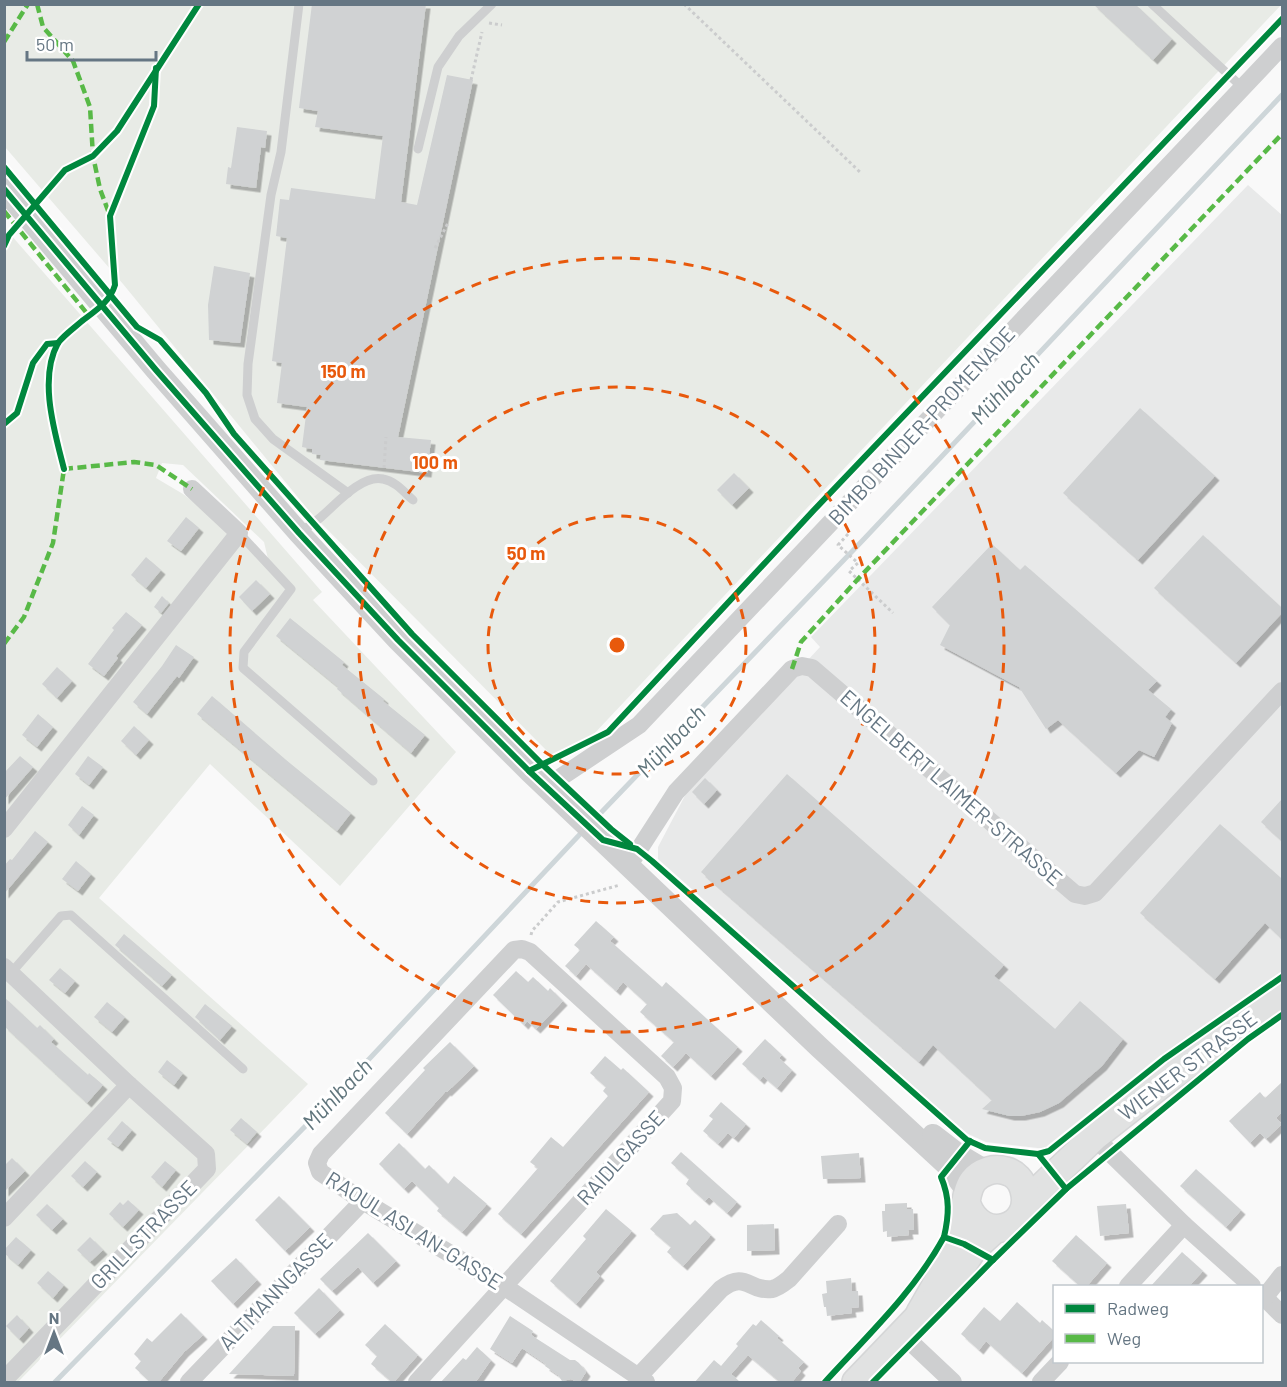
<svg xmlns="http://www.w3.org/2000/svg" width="1287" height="1387" viewBox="0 0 1287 1387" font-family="Barlow,sans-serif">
<defs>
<filter id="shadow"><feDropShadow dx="4.5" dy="4.5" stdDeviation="0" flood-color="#0004"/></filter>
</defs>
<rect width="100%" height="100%" fill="#f9f9f9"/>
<path fill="#e8e9e9" d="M1248 185 1282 215V971L1176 1045 1046 1149 986 1142 966 1133 658 859V847L689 788 820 647 811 637Z"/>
<g fill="#e8ebe6" fill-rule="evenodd">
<path d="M1282 4 592 736 553 757 310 512 123 284 5 147 4 5Z"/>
<path d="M4 227 322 592 313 600 456 752 340 886 210 764 99 898 308 1084 18 1382H4ZM162 463 183 465 264 542 268 559 183 494 156 478Z"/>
</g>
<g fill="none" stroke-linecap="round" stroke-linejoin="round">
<g stroke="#ced6d9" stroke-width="5">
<path d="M592 822 864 539 1282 95"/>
<path d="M55 1382 326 1105 583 831"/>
</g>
</g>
<g fill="#d0d2d3" filter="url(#shadow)">
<path d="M312 4H426L401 202 417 205 447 75 473 80 398 437 431 440 427 473 320 460 321 455 312 454V449L302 447 307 407 277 403 282 363 272 361 287 238 276 236 280 199 289 200 291 188 375 199 383 136 315 127 318 111 299 108Z"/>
<path d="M1093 4H1135L1172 39 1153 60Z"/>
<path d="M237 127 267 131 265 148 261 147 256 188 226 184 228 167 231 168Z"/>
<path d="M214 266 250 273 240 343 209 340 208 305Z"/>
<path d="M1140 408 1215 476 1138 560 1063 493Z"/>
<path d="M734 473 749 488 732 505 717 490Z"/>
<path d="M186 517 199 528 181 551 167 541Z"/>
<path d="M1203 535 1282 608V613L1236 663 1154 588Z"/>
<path d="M992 544 1020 570 1025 565 1157 681 1148 690 1171 709 1165 717 1172 723 1154 757 1139 750 1116 773 1058 720 1046 729 1019 687 940 645 950 625 932 607Z"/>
<path d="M146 557 161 570 146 588 131 575Z"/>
<path d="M256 580 270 594 252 611 239 597Z"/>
<path d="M162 596 169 603 161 613 154 607Z"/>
<path d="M126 612 142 625 116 656 118 658 104 676 88 664 114 630 112 628Z"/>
<path d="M290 618 344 662 342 665 384 699 383 701 425 735 411 753 337 689 338 687 276 636Z"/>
<path d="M176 645 194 657 179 678 177 676 147 714 133 702 162 666Z"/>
<path d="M57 667 72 681 57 698 42 684Z"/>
<path d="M212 696 286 760 351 813 337 831 197 714Z"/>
<path d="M38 714 53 727 37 747 22 735Z"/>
<path d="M134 726 149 740 136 755 121 741Z"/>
<path d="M20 756 33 767 4 800V773Z"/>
<path d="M88 756 103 767 89 785 75 774Z"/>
<path d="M787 774 1004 965 994 976 1055 1029 1080 1001 1123 1039 1102 1066 1059 1103 1040 1112 1021 1116H1010L982 1109 992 1100 933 1045 919 1062 701 872Z"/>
<path d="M705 778 717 790 704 804 692 792Z"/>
<path d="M1282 799V841L1261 822Z"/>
<path d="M82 806 94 815 79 835 68 825Z"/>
<path d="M1220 824 1282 879V939L1265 923 1215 979 1140 913Z"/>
<path d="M35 831 48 842 4 894V866L10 859 12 860Z"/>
<path d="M76 861 91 874 78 891 62 879Z"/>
<path d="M596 921 614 937 610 941 662 987 666 982 738 1047 711 1076 686 1053 673 1067 661 1056 674 1042 640 1012 647 1004 623 982 616 991 586 964 576 976 565 966 580 950 574 945Z"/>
<path d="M124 934 172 975 162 986 115 945Z"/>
<path d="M60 968 75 981 65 993 49 980Z"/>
<path d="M516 971 528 982 533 977 548 991 550 988 563 1001 536 1029 527 1021 524 1025 493 995Z"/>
<path d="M4 997 37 1028 40 1025 54 1039 51 1042 88 1075 89 1073 103 1085 87 1103 4 1026Z"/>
<path d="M107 1002 125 1017 112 1032 94 1017Z"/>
<path d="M205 1004 232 1026 220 1040 195 1017Z"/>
<path d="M765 1039 782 1055 779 1058 792 1070 777 1088 763 1076 760 1080 742 1064Z"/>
<path d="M450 1042 474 1066 447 1092 446 1091 407 1134 385 1113 425 1070 423 1068Z"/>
<path d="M605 1056 621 1070 623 1068 649 1092 521 1234 498 1214 538 1168 530 1162 551 1137 563 1147 608 1096 603 1091 606 1087 590 1073Z"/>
<path d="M167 1060 183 1073 174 1085 158 1072Z"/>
<path d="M1282 1082V1112L1276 1118 1282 1124 1266 1139 1260 1133 1250 1143 1229 1121 1260 1092 1265 1098Z"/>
<path d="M721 1102 746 1124 734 1138 728 1133 718 1144 703 1131 713 1119 709 1116Z"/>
<path d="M241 1118 257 1132 247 1144 230 1130Z"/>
<path d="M122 1121 132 1130 118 1147 107 1139Z"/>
<path d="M399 1143 425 1169 429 1165 448 1184 454 1176 487 1204 462 1232 437 1211 439 1208 412 1181 404 1189 379 1164Z"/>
<path d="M681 1152 737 1202 727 1213 709 1197 705 1201 686 1184 689 1179 671 1163Z"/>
<path d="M859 1153 861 1178 823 1179 821 1156Z"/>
<path d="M12 1158 25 1171 4 1192V1166Z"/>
<path d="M85 1161 97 1172 83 1187 71 1176Z"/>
<path d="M165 1161 176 1170 162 1187 151 1177Z"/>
<path d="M1196 1169 1241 1210 1226 1227 1180 1186Z"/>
<path d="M279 1196 310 1227 285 1251 255 1220Z"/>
<path d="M128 1200 139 1210 123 1227 109 1214 120 1202 123 1205Z"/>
<path d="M907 1203V1209H913L914 1230H908L909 1235 887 1237V1231L883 1232 882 1211H885V1204Z"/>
<path d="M47 1204 63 1219 52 1230 36 1215Z"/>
<path d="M1126 1204 1129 1233 1100 1236 1097 1206Z"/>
<path d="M606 1209 632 1231 596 1272 600 1276 576 1304 550 1281 586 1239 583 1236Z"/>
<path d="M677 1213 690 1225 695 1220 711 1235 683 1266 667 1252 671 1247 650 1229 663 1215Z"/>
<path d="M774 1224 775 1250 747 1251V1225Z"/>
<path d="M368 1233 396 1261 373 1283 358 1267 332 1291 320 1279Z"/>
<path d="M1076 1235 1107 1263 1086 1287H1081L1052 1261Z"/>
<path d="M16 1237 31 1250 18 1265 4 1253V1250Z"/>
<path d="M90 1237 103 1250 90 1262 77 1250Z"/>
<path d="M1182 1252 1203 1271 1188 1287H1150Z"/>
<path d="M236 1258 257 1280 233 1304 211 1281Z"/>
<path d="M48 1271 64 1285 53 1298 37 1283Z"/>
<path d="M851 1278 852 1291H858L859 1307 851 1308 852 1313 827 1316 826 1307H824L822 1294 827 1293 826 1281Z"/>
<path d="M319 1288 340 1310 315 1334 294 1313Z"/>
<path d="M1017 1302 1040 1323 1042 1320 1054 1331V1337L1022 1373 986 1341 979 1350 961 1334 984 1307 1000 1321Z"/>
<path d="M181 1313 203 1335 184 1352 158 1383H151L135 1368 141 1361 134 1354 147 1338 152 1342Z"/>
<path d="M17 1315 29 1328 19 1339 6 1326Z"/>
<path d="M510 1316 533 1331 531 1335 570 1360H575L579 1363 586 1372 579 1383 571 1379 562 1381 558 1375 545 1366 546 1364 522 1348 512 1363 490 1349Z"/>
<path d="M761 1320 779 1336 777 1338 804 1362 798 1368 801 1371 791 1383H781L748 1355 731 1374 741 1383H694L714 1360 721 1366 738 1346 736 1344 753 1324 756 1326Z"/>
<path d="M385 1324 418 1355 393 1383 371 1364 377 1356 365 1345Z"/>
<path d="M273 1326H295L294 1376 229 1374Z"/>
<path d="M477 1347 491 1360 475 1383H440L463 1358 466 1360Z"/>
</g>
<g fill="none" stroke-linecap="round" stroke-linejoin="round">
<defs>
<g id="primary">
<path d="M1026 1202 1094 1137 1173 1075 1282 996"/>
<path d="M920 1313C935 1287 952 1259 961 1230 966 1216 964 1193 973 1181 980 1172 994 1167 1006 1171 1015 1173 1022 1181 1024 1190 1035 1228 982 1246 967 1205"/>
<path d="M856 1382 951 1283 973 1249 995 1229"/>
</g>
</defs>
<use href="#primary" stroke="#d5d6d7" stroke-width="30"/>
<g stroke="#cbcccd" stroke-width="3" stroke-dasharray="3 3" stroke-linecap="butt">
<path d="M684 4 861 173"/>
<path d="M489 23 502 25"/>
<path d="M471 80 482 32"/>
<path d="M435 248 448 223"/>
<path d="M384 468 386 437"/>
<path d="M848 534 838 545 858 563 849 571 893 613"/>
<path d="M531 935 532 931 558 902 620 885"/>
</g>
<g stroke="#cecfd0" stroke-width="9">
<path d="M299 4 281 152 271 195 248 364 247 395 255 419 273 439 348 493"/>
<path d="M1152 4 1243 88"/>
<path d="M418 149 438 67 459 36 492 4"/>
<path d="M239 533 291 589 244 652 243 668 373 781"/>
<path d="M299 533C306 528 314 523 321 517 336 504 362 474 383 479 395 481 404 492 413 500"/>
<path d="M11 973 61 916 71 915 243 1069"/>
</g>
<g stroke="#cecfd0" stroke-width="18">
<path d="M546 787 639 725 1282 46"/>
<path d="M4 829 239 533 192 489"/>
<path d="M629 865 676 792 792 669 802 666 812 668 1075 894 1085 896 1095 893 1282 691"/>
<path d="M4 967 129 1085 206 1154 207 1169 4 1380"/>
<path d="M1094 1137 1184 1225 1252 1286"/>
<path d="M4 1218 129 1085"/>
<path d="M1128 1286 1184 1225"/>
<path d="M1262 1295 1282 1315"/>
<path d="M1264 1298 1282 1275"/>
<path d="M902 1334 953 1382"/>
<path d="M638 1377 721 1289C746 1270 749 1292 772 1289 778 1288 784 1283 789 1279L838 1224"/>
<path d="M189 1382 363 1201"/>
<path d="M417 1382 672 1101 673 1088 667 1077 530 952 522 949 514 950 321 1154 317 1163 320 1172 363 1201 505 1287 646 1382"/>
<path d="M1041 1382 1060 1362"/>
</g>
<g stroke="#cecfd0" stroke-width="22">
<path d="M4 189 156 370 299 533 398 640 529 771 819 1047 949 1167 967 1191"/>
<path d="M933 1135 959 1155 986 1171"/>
</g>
<use href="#primary" stroke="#e1e2e2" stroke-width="27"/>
<g stroke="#58b947" stroke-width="4.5" stroke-dasharray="9 4.5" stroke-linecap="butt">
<path d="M37 4 43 27 73 61 90 107 93 156 100 189 110 216"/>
<path d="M4 42 28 4"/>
<path d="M4 211 89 316"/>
<path d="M64 469 134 462 156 465 192 489"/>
<path d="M4 644 24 617 53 543 64 469 63 465"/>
<path d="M792 669 801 642 858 579 1282 134"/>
</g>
<defs>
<g id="cycleway">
<path d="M4 167 137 327 160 340 206 393 234 434 412 634 542 764 611 829 630 844"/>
<path d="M4 189 156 370 299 533 398 640 529 771 603 840 637 849 652 861 967 1140 985 1148 1038 1154 1066 1189"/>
<path d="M4 246 9 235 65 170 93 156 117 131 199 4"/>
<path d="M4 424 17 413 33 363 47 344 58 343"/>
<path d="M64 469C55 433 38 379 58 343 64 335 74 328 82 321 95 311 110 302 115 285L110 216 154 106 156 68"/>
<path d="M529 771 608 732 814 510 1282 19"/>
<path d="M970 1141 941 1177C950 1198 949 1215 944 1237L964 1244 993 1260"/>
<path d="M1038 1154 1049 1151 1164 1059 1282 977"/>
<path d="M825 1382C867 1336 914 1292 944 1237"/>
<path d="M873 1382 993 1260 1066 1189 1248 1039 1282 1015"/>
</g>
</defs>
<use href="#cycleway" stroke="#fff" stroke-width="10"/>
<use href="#cycleway" stroke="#00873e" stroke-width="6"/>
</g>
<g fill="none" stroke="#e8590c" stroke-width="3" stroke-dasharray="10 8">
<circle cx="617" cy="645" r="129"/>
<circle cx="617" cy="645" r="258"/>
<circle cx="617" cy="645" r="387"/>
</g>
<g text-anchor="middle" stroke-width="6" stroke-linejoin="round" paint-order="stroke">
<g font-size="21" fill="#657683" stroke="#fff">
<text transform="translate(922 426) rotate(-47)" y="7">BIMBO BINDER-PROMENADE</text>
<text transform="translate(951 788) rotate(41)" y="7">ENGELBERT LAIMER-STRASSE</text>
<text transform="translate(1188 1066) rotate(-37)" y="7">WIENER STRASSE</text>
<text transform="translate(621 1158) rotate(-48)" y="7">RAIDLGASSE</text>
<text transform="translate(414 1231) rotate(32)" y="7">RAOUL ASLAN-GASSE</text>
<text transform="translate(144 1235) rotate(-46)" y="7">GRILLSTRASSE</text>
<text transform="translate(276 1292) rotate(-46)" y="7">ALTMANNGASSE</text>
</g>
<g font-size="22" font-style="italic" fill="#60757c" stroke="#fff">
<text transform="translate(1005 388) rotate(-47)" y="8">Mühlbach</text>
<text transform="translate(671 741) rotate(-47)" y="8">Mühlbach</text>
<text transform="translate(337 1094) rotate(-46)" y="8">Mühlbach</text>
</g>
</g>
<circle cx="617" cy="645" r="9" fill="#e8590c" stroke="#fff" stroke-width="3"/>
<g font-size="18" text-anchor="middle" font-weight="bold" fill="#e8590c" stroke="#fff" stroke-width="6" stroke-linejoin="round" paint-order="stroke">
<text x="343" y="378">150 m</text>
<text x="435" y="469">100 m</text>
<text x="526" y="560">50 m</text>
</g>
<rect width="1287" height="1387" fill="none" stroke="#657683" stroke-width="12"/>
<rect x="1053" y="1285" width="210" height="78" fill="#ffffff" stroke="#c1c8cd" stroke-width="1.5"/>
<rect x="1065" y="1304" width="30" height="9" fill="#00873e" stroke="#c1c8cd" stroke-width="1.5"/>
<text x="1107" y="1315" font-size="18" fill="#657683">Radweg</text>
<rect x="1065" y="1334" width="30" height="9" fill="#58b947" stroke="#c1c8cd" stroke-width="1.5"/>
<text x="1107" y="1345" font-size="18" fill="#657683">Weg</text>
<g transform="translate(54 1333)" stroke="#ffffff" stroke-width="4.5" paint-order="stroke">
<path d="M0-4.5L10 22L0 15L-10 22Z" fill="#657683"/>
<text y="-9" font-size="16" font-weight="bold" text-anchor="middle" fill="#657683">N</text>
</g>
<path d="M27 51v9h129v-9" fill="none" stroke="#657683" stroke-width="3"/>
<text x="36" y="51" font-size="18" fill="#657683" stroke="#ffffff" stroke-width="4.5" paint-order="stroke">50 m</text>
</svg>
